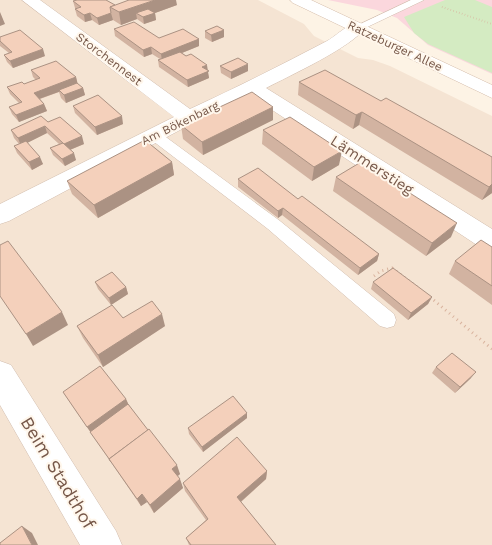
<svg xmlns="http://www.w3.org/2000/svg" width="492" height="545" viewBox="0 0 492 545" font-family="'Work Sans',sans-serif">
<rect width="100%" height="100%" fill="#fdf3e5"/>
<path fill="#f5e4d3" d="M0 0H258L304 24 314 36 358 58 373 60 390 66 492 116V545H0Z"/>
<path fill="#fbd7dd" d="M328 0H492V74L428 45 397 18 377 10Z"/>
<path fill="#d4ebc2" d="M445 0H475L492 7V73L428 44 414 33 404 17Z"/>
<g fill="none" stroke-linecap="round" stroke-linejoin="round">
<defs>
<g id="service">
<path d="M411 0H424L361 30 357 31 352 28Z"/>
<path d="M154 131 159 132 280 221 394 314 396 320 394 326 387 328 380 326 268 229 149 138 147 135 149 132Z"/>
</g>
<g id="minor">
<path d="M22 0H40L190 109C236 88 281 65 327 41 338 35 349 21 363 24L365 28C352 47 289 76 266 88L492 229V252L483 249 251 96 195 122 9 221 0 224V204L174 117Z"/>
<path d="M0 361 11 365 116 531 122 545H80L0 405Z"/>
</g>
<path id="secondary" d="M290 0H311L492 85V98L293 3Z"/>
</defs>
<use href="#service" stroke="#d1bcad" stroke-width="1"/>
<use href="#minor" stroke="#d1bcad" stroke-width="1"/>
<use href="#secondary" stroke="#d4bcaa" stroke-width="1"/>
<path stroke="#d9b39e" stroke-width="2" stroke-dasharray="0.5 2.5" stroke-linecap="butt" d="M442 7 492 24"/>
<g stroke="#d9b39e" stroke-width="3" stroke-dasharray="1 4" stroke-linecap="butt">
<path d="M374 276 381 271 392 268 417 287"/>
<path d="M430 297 492 349"/>
</g>
<use href="#service" fill="#fff" fill-rule="evenodd"/>
<use href="#minor" fill="#fff" fill-rule="evenodd"/>
<use href="#secondary" fill="#fff" fill-rule="evenodd"/>
</g>
<g fill="#d2b3a1">
<path d="M74 0H106L115 5H177L155 13 156 20 144 24 137 19 121 25 113 20 99 25 92 20 85 22 77 16 75 9H76L75 8 73 1H75Z"/>
<path d="M114 29 159 38 199 39V46L182 53 207 70 209 78 188 87 159 67 158 60 160 59 152 54 144 57 115 36Z"/>
<path d="M224 30V37L212 42 205 38V31Z"/>
<path d="M0 37 45 56 13 68 7 62 4 55 9 53 0 46Z"/>
<path d="M220 66 248 71 231 79 221 73Z"/>
<path d="M31 70 76 77 77 83 83 88 85 95 66 103 61 98 59 92 40 99 44 104 47 111 19 122 12 114 9 107 19 103 10 94 7 87 24 84 36 80 33 77Z"/>
<path d="M299 82 381 101 492 157V193L482 200 359 125 353 129 298 95Z"/>
<path d="M73 106 123 124 97 135 75 113Z"/>
<path d="M273 107V120L203 155 183 139 181 125Z"/>
<path d="M48 122 84 144 70 150 76 160 65 166 53 155 50 148 59 144 47 133 27 143 43 164 32 170 17 153 14 146 19 144 14 138 11 130Z"/>
<path d="M263 130 339 165 312 181 262 144Z"/>
<path d="M172 162 174 175 98 218 72 194 67 181Z"/>
<path d="M336 177 451 237 426 256 333 191Z"/>
<path d="M238 179 298 199 379 254 377 261 358 275 282 215 278 218 238 187Z"/>
<path d="M492 247V305L449 274 455 261Z"/>
<path d="M95 282 126 287 128 294 111 305 98 289Z"/>
<path d="M373 282 432 297 428 304 408 320 371 289Z"/>
<path d="M123 318 165 326 103 367 83 338 77 326Z"/>
<path d="M436 367 471 378 455 393 432 373Z"/>
<path d="M63 392 126 399 128 404 180 474 178 476 183 488 154 513 147 502 141 506Z"/>
<path d="M247 413V418L203 452 189 434 188 428Z"/>
<path d="M267 471 266 479 241 502 276 545H189L186 538 206 520 185 491 183 483Z"/>
</g>
<g fill="#ab9283">
<path d="M155 0H176L177 5 155 13 156 20 144 24 143 17 136 13 137 19 121 25 119 12Z"/>
<path d="M0 12 5 24 0 26Z"/>
<path d="M90 13 92 20 85 22 84 15Z"/>
<path d="M111 13 113 20 99 25 97 18Z"/>
<path d="M224 30V37L212 42 211 35Z"/>
<path d="M199 39V46L162 61 161 54Z"/>
<path d="M151 47 152 54 144 57 143 50Z"/>
<path d="M43 49 45 56 13 68 10 61Z"/>
<path d="M248 64V71L231 79V72Z"/>
<path d="M207 65 209 78 188 87 187 80 202 67Z"/>
<path d="M76 77 78 85 36 100 34 93Z"/>
<path d="M83 88 85 95 66 103 64 95Z"/>
<path d="M44 104 47 111 19 122 16 115Z"/>
<path d="M273 107V120L203 155 202 142Z"/>
<path d="M362 112 359 125 353 129 356 115Z"/>
<path d="M122 116 123 124 97 135 95 127Z"/>
<path d="M45 126 47 133 21 146 18 138Z"/>
<path d="M82 136 84 144 67 151 64 144Z"/>
<path d="M342 151 339 165 312 181 314 167Z"/>
<path d="M74 153 76 160 65 166 62 159Z"/>
<path d="M40 157 43 164 32 170 29 162Z"/>
<path d="M172 162 174 175 98 218 94 205Z"/>
<path d="M492 184V193L482 200 489 187Z"/>
<path d="M283 208 282 215 278 218V211Z"/>
<path d="M457 223 451 237 426 256 432 243Z"/>
<path d="M379 254 377 261 358 275 360 268Z"/>
<path d="M126 287 128 294 111 305 109 298Z"/>
<path d="M432 297 428 304 408 320 411 313Z"/>
<path d="M62 312 68 325 33 346 26 334Z"/>
<path d="M162 314 165 326 103 367 98 355Z"/>
<path d="M476 372 471 378 455 393 460 387Z"/>
<path d="M126 399 131 410 94 437 87 427Z"/>
<path d="M247 413V418L203 452 202 447Z"/>
<path d="M177 465 180 474 175 478 172 469Z"/>
<path d="M267 471 266 479 237 505V497Z"/>
<path d="M180 479 183 488 154 513 150 505Z"/>
<path d="M142 494 147 502 141 506 137 499Z"/>
<path d="M22 526 32 533 38 545H32Z"/>
</g>
<g fill="#f4d0bb" stroke="#ab9283">
<path d="M77 0H106L115 5 110 7 111 13 97 18 90 13 84 15 75 9 81 7 73 1Z"/>
<path d="M129 0H155L119 12 110 7Z"/>
<path d="M148 9 155 13 143 17 136 13Z"/>
<path d="M134 22 159 38 183 29 199 39 161 54 151 47 143 50 114 29Z"/>
<path d="M217 26 224 30 211 35 205 31Z"/>
<path d="M20 30 43 49 10 61 4 55 12 52 0 41V37Z"/>
<path d="M180 52 186 56 191 54 207 65 202 67 209 71 187 80 158 60Z"/>
<path d="M238 58 248 64 231 72 220 66Z"/>
<path d="M56 61 76 77 34 93 44 104 16 115 9 107 22 102 7 87 22 82 24 84 40 78 31 70Z"/>
<path d="M325 70 381 101 386 98 492 157V184L489 187 362 112 356 115 299 82Z"/>
<path d="M77 83 83 88 64 95 59 90Z"/>
<path d="M252 92 273 107 202 142 181 125Z"/>
<path d="M98 95 122 116 95 127 73 106Z"/>
<path d="M41 116 48 122 60 117 82 136 64 144 45 126 18 138 11 130Z"/>
<path d="M290 117 342 151 314 167 263 130Z"/>
<path d="M145 140 172 162 94 205 67 181Z"/>
<path d="M26 141 40 157 29 162 14 146Z"/>
<path d="M63 143 74 153 62 159 50 148Z"/>
<path d="M361 162 457 223 432 243 336 177Z"/>
<path d="M258 168 298 199 302 196 379 254 360 268 283 208 278 211 238 179Z"/>
<path d="M481 240 492 247V286L455 261Z"/>
<path d="M8 241 62 312 26 334 0 296V245Z"/>
<path d="M393 268 432 297 411 313 373 282Z"/>
<path d="M112 272 126 287 109 298 95 282Z"/>
<path d="M152 301 162 314 98 355 77 326 112 305 123 318Z"/>
<path d="M452 353 476 372 460 387 436 367Z"/>
<path d="M100 366 126 399 87 427 63 392Z"/>
<path d="M233 396 247 413 202 447 188 428Z"/>
<path d="M128 404 148 430 109 459 112 463 90 432Z"/>
<path d="M149 429 177 465 172 469 180 479 150 505 142 494 137 499 109 459Z"/>
<path d="M237 437 267 471 237 497 276 545H191L186 538 208 519 183 483Z"/>
<path d="M22 526 32 545H0V543Z"/>
</g>
<g text-anchor="middle" stroke-width="4" stroke-linejoin="round" paint-order="stroke">
<g font-size="12" fill="#775849" stroke="#fff7ec">
<text transform="translate(395 46) rotate(25)" y="4">Ratzeburger Allee</text>
<text transform="translate(109 59) rotate(37)" y="4">Storchennest</text>
<text transform="translate(180 123) rotate(-26)" y="4">Am Bökenbarg</text>
</g>
<g font-size="15" fill="#775849" stroke="#fff7ec">
<text transform="translate(372 165) rotate(33)" y="5">Lämmerstieg</text>
</g>
<g font-size="18" fill="#775849" stroke="#fff7ec">
<text transform="translate(58 473) rotate(59)" y="6">Beim Stadthof</text>
</g>
</g>
</svg>
